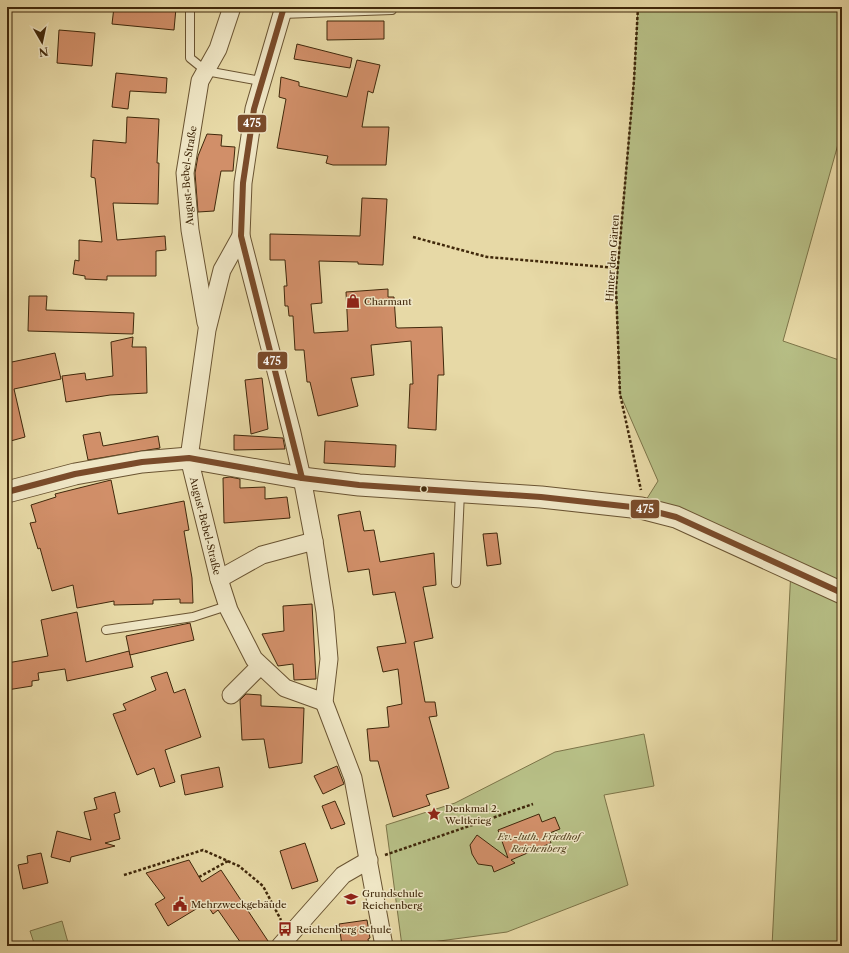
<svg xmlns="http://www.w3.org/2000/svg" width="849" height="953" viewBox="0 0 849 953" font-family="'Libre Caslon Text',serif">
<rect width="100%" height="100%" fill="#e7d9a6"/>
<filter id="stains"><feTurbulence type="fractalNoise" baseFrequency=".005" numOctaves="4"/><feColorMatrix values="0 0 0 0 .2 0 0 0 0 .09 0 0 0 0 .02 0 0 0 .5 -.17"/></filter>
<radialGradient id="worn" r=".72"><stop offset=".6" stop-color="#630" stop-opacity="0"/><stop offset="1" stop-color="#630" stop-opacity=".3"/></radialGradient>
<g fill="#b7bf86" stroke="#7c7448">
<path d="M638 7H842V130L783 341 842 361V946H772L791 569 641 508 658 481 620 394 616 288 634 80Z"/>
<path d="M644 734 654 786 604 795 628 885 507 932 402 946 386 825 455 803 555 752Z"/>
<path d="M62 921 69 946H35L30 931Z"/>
</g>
<g fill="#d18f69" stroke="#40280b">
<path d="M114 7 176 8 174 30 112 24Z"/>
<path d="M327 21H384V39L327 40Z"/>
<path d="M59 30 95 33 92 66 57 63Z"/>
<path d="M297 44 352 58 350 68 294 59Z"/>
<path d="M357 60 380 65 373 93 368 91 362 127H389L386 165H333L326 163 328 156 277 148 286 99 279 97 281 77 299 82V86L347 97Z"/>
<path d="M116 73 167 78 166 93 130 91 128 109 112 107Z"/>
<path d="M127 117 159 119 157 163H159L158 204 113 203 117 240 165 236 166 250 156 251V276H107V280L85 279V276L73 274 75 260 79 261V240L102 242 95 178 91 177 93 140 126 143Z"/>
<path d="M207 134 222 135 221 146 235 147 233 171H221L214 211 198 212 195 173 198 156Z"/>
<path d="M362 198 387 199 383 265 358 264V262L319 261 322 303 311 304 314 333 348 331 346 292 388 289V297H394L396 327 398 328 442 327 444 375H438L436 430 408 428 410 384H413L411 341 371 345 374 375 351 378 358 406 318 416 310 382H307L304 350H295L293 316H289L288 306H285L284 286H287L285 260H270V234L360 236Z"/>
<path d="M29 296H47L46 310 134 313 133 334 28 331Z"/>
<path d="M133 337 132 347H146L147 393 110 395 66 402 62 376 85 373 86 380 113 376 111 342Z"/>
<path d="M55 353 61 379 14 389 25 437 7 442V363Z"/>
<path d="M262 378 268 429 251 434 245 380Z"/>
<path d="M100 432 103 446 158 436 160 448 88 460 83 435Z"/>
<path d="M234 435 283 438 285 449 234 450Z"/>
<path d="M325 441 396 445 395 467 324 463Z"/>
<path d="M230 477 240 479V488L265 487V499L287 497 290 518 224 523 223 478Z"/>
<path d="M111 480 118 514 184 501 189 530 184 531 192 578 193 603H180V599L153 600V604L114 605V601L77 608 73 585 52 591 40 548 38 549 30 523 36 522 31 505 56 497 55 494Z"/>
<path d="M360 511 364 531 374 530 380 562 434 553 436 585 423 587 433 638 414 642 425 702H435L437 716 429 717 449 788 426 795 430 805 393 817 378 761H370L367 729 389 727 387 707 402 704 398 669 383 672 377 647 406 643 395 592 373 595 369 569 348 572 338 515Z"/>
<path d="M497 533 501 564 487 566 483 534Z"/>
<path d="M312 604 316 679 294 680 293 664 278 666 262 634 284 631 283 606Z"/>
<path d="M77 612 86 662 129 651 133 667 67 681 65 669 38 673 39 680 32 681V686L7 690V663L48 656 41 620Z"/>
<path d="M190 623 194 640 130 655 126 636Z"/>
<path d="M167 672 174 693 185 689 201 737 165 750 175 782 160 787 154 768 137 775 113 714 126 710 123 704 156 690 151 677Z"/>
<path d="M246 694 261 695V706L304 708 302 763 269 768 264 739 242 740 240 700Z"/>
<path d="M337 766 344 784 323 794 314 776Z"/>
<path d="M219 767 223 787 185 795 181 775Z"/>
<path d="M115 792 120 812 114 814 120 839 105 843 115 846 71 857 70 862 51 857 57 831 91 840 84 812 97 809 94 798Z"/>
<path d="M335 801 345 824 331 829 322 806Z"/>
<path d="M539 814 542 822 555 817 560 829 547 834 551 843 511 860 515 863 494 872 492 866 478 864 472 854 470 845 477 835 508 858 498 830Z"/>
<path d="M305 843 318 881 292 889 280 851Z"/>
<path d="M41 853 48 883 23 889 18 865 28 863 27 856Z"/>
<path d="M189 860 202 882 221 870 270 944V946H243L218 910 213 914 206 903 168 926 155 904 165 898 146 873Z"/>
<path d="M367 920 370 938 368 939 369 946H342L339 924Z"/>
</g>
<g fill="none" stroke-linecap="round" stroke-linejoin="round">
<defs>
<g id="service">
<path d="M190 7V58L206 71 261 81"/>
<path d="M282 14 392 10"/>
<path d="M456 583 460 492"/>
<path d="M106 630 193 617 227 606"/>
</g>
<g id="minor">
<path d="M284 7 254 109 243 183 241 236 292 433 302 478 314 541 325 612 329 659 324 702 353 778 384 946"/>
<path id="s1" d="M241 236 222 270 207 330 189 458 219 579 229 610 254 659 285 688 324 702"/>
<path id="s2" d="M206 323 190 230 185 173 200 81 218 49 232 7"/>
<path d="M219 579 262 555 314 541"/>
<path d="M231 695 260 666"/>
<path d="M280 946 343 875 369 860"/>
</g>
<path id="tertiary" d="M7 492 75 474 142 462 189 458 302 478 359 485 541 497 641 508 676 517 842 593"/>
</defs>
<use href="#service" stroke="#6a5432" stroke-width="10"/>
<use href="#minor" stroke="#6a5432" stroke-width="19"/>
<use href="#tertiary" stroke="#6a5432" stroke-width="23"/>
<g stroke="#40280b" stroke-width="2.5" stroke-dasharray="3 2" stroke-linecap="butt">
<path d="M638 7 634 80 616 288 620 394 641 490"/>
<path d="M413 237 487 257 618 268"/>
<path d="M385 855 533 804"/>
<path d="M124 875 203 850 239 866 263 886 281 920"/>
<path d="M199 877 228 861"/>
</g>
<use href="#service" stroke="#efe6c5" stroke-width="8"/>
<use href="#minor" stroke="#efe6c5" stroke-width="17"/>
<use href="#tertiary" stroke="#efe6c5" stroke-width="21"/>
<defs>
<g id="bus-1">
<path d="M284 7 254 109 243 183 241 236 302 478"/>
<path d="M7 492 75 474 142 462 189 458 302 478 359 485 541 497 641 508 676 517 842 593"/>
</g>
</defs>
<use href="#bus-1" stroke="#efe6c5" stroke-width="9"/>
<use href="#bus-1" stroke="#7a4b2a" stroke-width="6"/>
</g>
<defs>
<symbol id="shop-bare" viewBox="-9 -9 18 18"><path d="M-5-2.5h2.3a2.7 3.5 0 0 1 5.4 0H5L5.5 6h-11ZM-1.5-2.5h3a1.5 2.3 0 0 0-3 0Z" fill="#8f2418" stroke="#efe6c5" stroke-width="2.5" paint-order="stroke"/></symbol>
<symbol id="sight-bare" viewBox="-9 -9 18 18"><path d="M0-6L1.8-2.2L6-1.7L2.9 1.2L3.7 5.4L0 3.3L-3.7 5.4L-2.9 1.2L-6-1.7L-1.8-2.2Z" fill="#8f2418" stroke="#efe6c5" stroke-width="2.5" paint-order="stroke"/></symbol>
<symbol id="school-bare" viewBox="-9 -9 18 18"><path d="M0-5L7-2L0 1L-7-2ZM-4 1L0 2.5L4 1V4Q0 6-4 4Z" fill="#8f2418" stroke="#efe6c5" stroke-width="2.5" paint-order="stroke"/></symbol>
<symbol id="civic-bare" viewBox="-9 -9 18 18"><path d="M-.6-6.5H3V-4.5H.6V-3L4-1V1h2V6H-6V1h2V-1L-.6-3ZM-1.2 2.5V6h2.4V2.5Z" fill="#8f2418" stroke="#efe6c5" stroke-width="2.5" paint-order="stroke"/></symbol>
<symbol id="bus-bare" viewBox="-9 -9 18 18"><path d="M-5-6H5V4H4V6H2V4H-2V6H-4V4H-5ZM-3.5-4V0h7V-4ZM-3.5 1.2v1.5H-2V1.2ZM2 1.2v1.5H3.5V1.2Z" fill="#8f2418" stroke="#efe6c5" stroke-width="2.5" paint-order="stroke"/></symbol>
</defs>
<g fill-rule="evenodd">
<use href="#shop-bare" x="343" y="291" width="20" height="20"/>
<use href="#sight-bare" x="424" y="804" width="20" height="20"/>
<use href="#school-bare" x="341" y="889" width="20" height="20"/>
<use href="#civic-bare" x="170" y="894" width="20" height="20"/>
<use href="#bus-bare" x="275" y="919" width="20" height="20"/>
</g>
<circle fill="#40280b" stroke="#efe6c5" stroke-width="1.5" cx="424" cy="489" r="3.5"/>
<g text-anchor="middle" stroke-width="3" stroke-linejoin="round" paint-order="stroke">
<g font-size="10" fill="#40280b" stroke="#efe6c5">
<text dy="4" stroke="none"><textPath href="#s2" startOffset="149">August-Bebel-Straße</textPath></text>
<text transform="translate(612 258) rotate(-86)" y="4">Hinter den Gärten</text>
<text dy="4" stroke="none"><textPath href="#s1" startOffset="300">August-Bebel-Straße</textPath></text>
</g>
<g font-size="10" fill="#40280b" stroke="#efe6c5" text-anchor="start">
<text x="364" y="305">Charmant</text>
<text x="445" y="812">Denkmal 2.<tspan x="445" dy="12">Weltkrieg</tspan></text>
<text x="362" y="897">Grundschule<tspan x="362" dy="12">Reichenberg</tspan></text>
<text x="191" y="908">Mehrzweckgebäude</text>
<text x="296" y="933">Reichenberg Schule</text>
</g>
<g font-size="10" font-style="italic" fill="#584624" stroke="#efe6c5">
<text x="539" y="840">Ev.-luth. Friedhof<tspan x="539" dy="12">Reichenberg</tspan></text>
</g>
</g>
<g stroke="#efe6c5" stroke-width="1.5">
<rect x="237" y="114" width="30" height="19" rx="4" fill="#7a4b2a"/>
<rect x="257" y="351" width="31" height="19" rx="4" fill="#7a4b2a"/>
<rect x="630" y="499" width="30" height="20" rx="4" fill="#7a4b2a"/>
</g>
<g font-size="11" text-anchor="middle" font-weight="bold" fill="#fff">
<text x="252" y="127">475</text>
<text x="272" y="365">475</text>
<text x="645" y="513">475</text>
</g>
<rect width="849" height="953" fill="none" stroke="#e7d9a6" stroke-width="24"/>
<rect x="8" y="8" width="833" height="937" fill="none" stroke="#40280b" stroke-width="2"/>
<rect x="12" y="12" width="825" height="929" fill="none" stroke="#40280b"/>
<g transform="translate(42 42) rotate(171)" stroke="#efe6c5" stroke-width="3" paint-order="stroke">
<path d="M0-3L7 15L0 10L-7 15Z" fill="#40280b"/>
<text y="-6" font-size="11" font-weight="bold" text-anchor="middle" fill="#40280b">N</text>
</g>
<rect width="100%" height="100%" filter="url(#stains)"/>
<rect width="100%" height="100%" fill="url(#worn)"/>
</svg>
